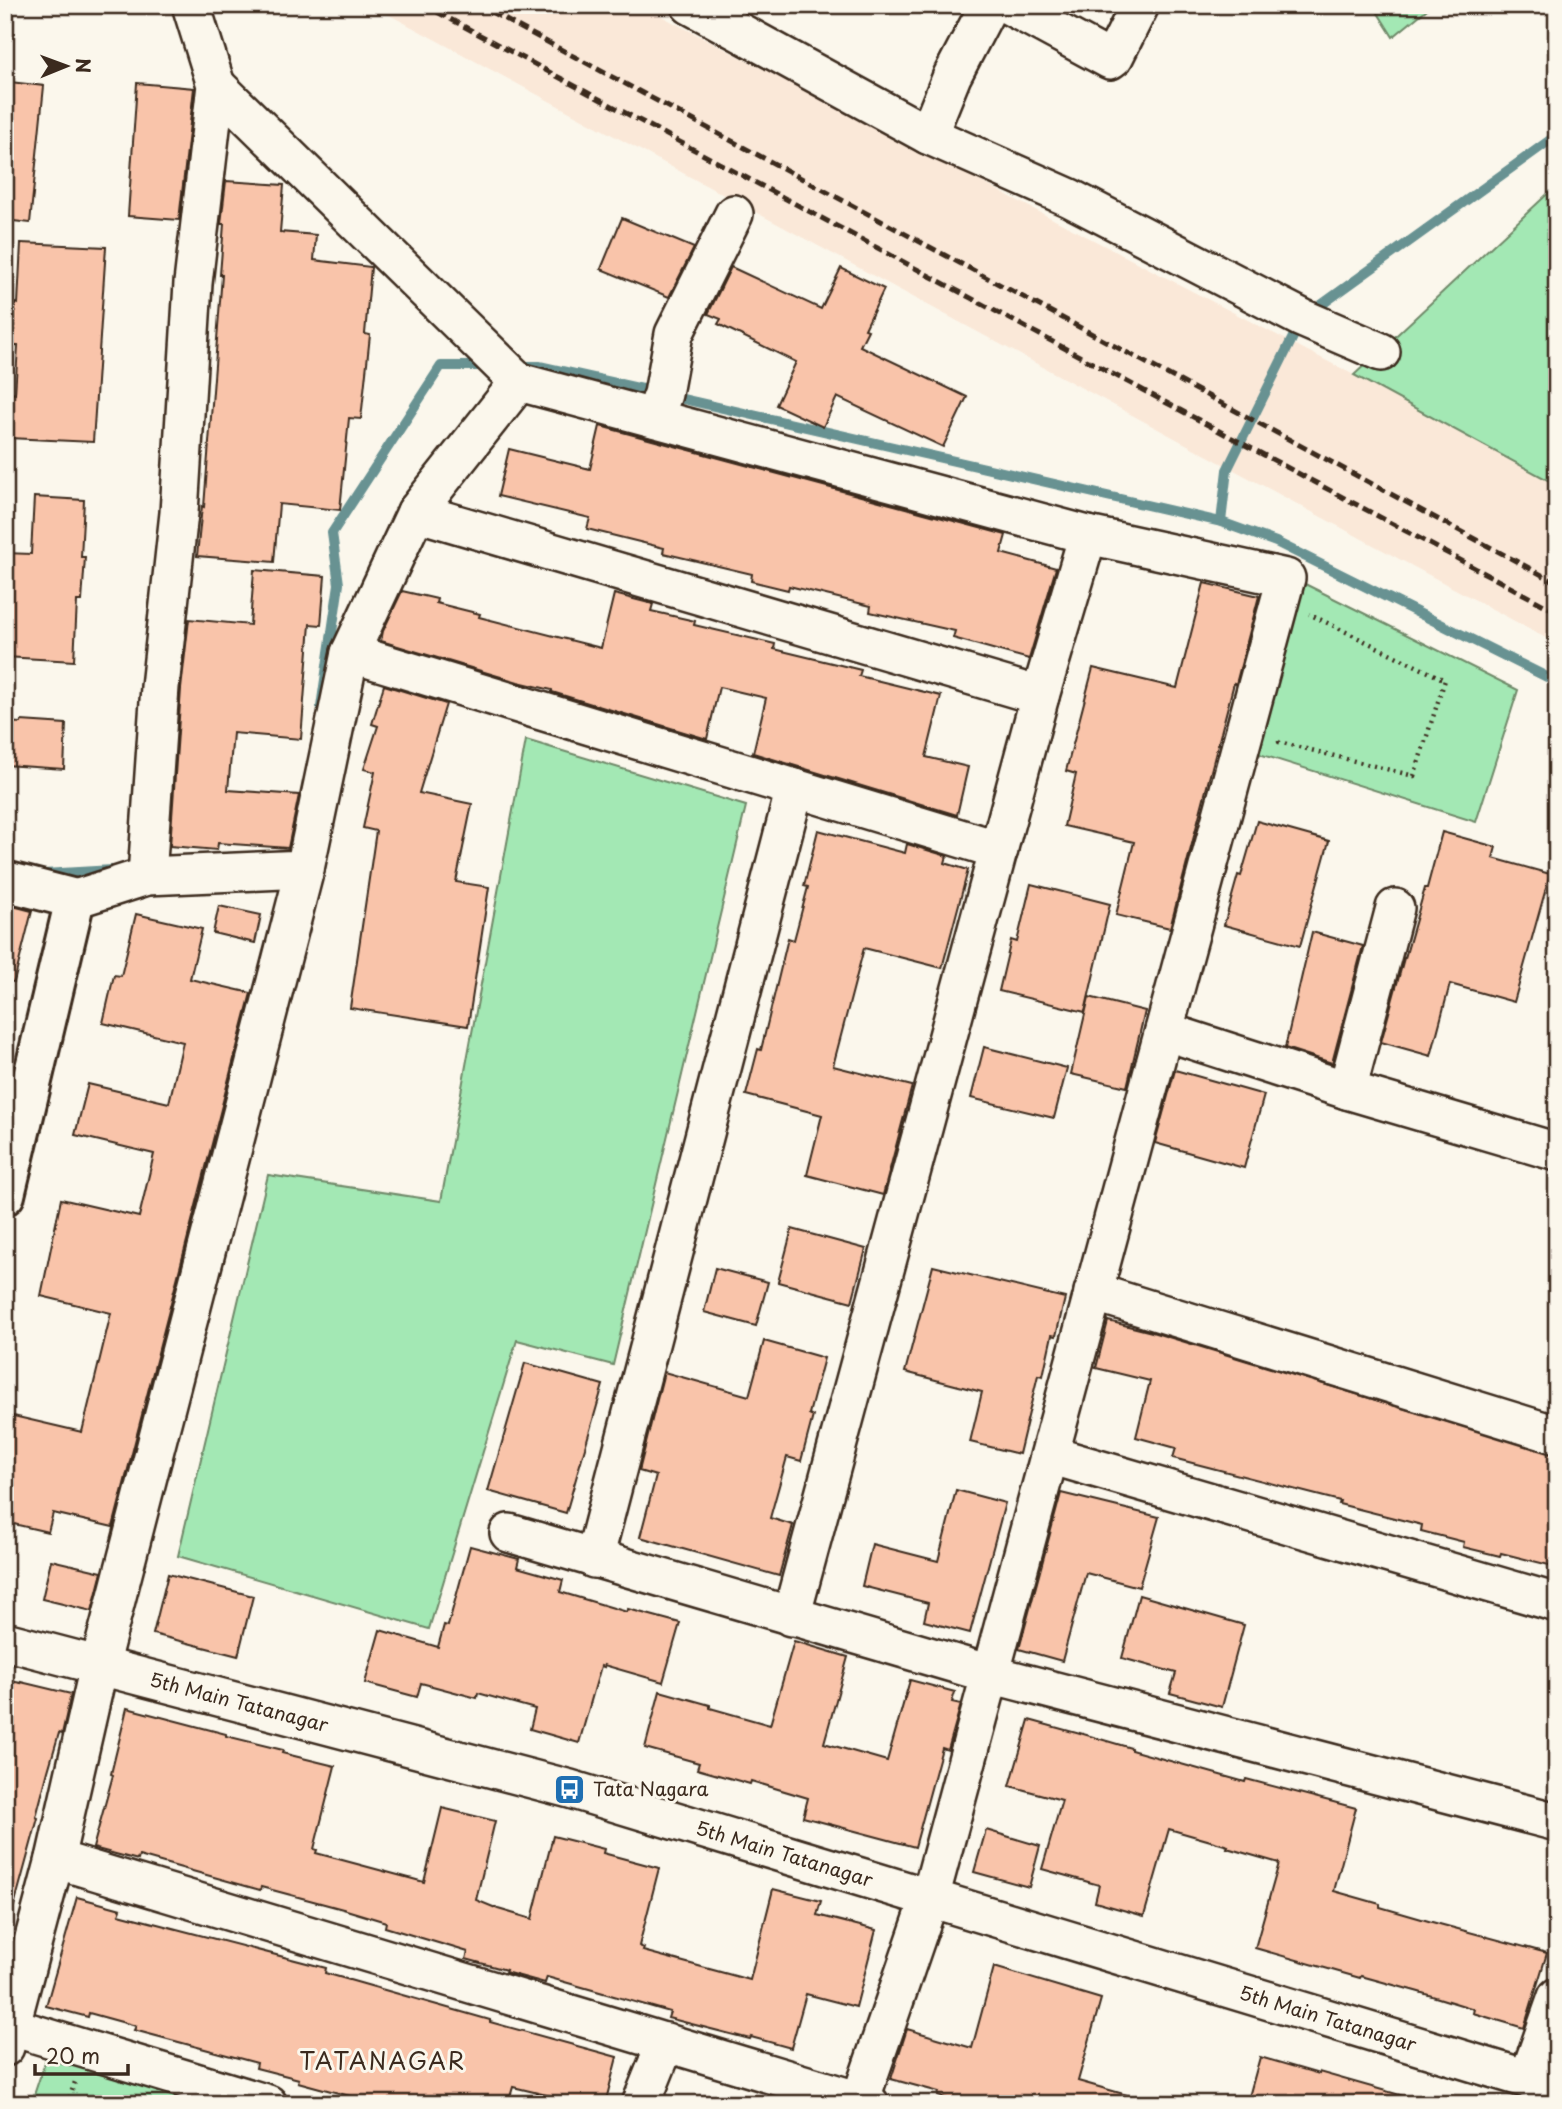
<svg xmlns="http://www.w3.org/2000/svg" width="1562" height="2109" viewBox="0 0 1562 2109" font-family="'Playpen Sans',sans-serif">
<rect width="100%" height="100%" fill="#fbf7ec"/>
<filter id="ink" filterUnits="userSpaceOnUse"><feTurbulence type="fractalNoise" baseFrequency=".0143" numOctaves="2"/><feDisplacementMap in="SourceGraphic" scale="14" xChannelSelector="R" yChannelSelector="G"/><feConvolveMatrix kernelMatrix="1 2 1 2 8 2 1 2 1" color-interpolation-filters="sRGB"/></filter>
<g filter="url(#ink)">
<path fill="#fae8d8" d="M371 5H640L1354 375 1557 485V644Z"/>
<g fill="#a3e8b4" stroke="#6f8969" stroke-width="2">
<path d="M1373 5H1432L1393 37Z"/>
<path d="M1557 185V485L1354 375Z"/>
<path d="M1301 582 1518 690 1476 822 1253 752Z"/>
<path d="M526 740 746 806 613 1365 517 1340 429 1629 178 1556 268 1175 441 1201Z"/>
<path d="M48 2053 216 2104H31Z"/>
</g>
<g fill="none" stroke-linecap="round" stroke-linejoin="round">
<g stroke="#689292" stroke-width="10">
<path d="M1310 313 1557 135"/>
<path d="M516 366H539L656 392"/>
<path d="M670 396 1221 522 1276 542 1557 682"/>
<path d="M1221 522 1227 470 1300 323"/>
<path d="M321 707 339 584 332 533 441 366H487"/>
<path d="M44 874 113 870"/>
</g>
</g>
<g fill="#f9c4aa" stroke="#3b2a1e" stroke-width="2">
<path d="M10 82 44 86 30 223 5 220V124Z"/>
<path d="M137 83 194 88 179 220 128 216Z"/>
<path d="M226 181 284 185 280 232 316 235 314 260 371 267 365 334 370 335 361 419 349 418 340 510 279 504 274 562 197 556 202 506 204 507 222 275H220L224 224H221Z"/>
<path d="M622 218 694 248 669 297 601 269Z"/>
<path d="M21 243 106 247 93 442 9 438 12 393 15 394 18 346H12L15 303 18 304Z"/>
<path d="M731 267 821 309 841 268 884 289 865 329 868 330 860 346 967 397 943 447 837 397 823 427 776 405 796 362 718 324 721 319 708 314Z"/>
<path d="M600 426 1006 535 1001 553 1056 568 1029 659 953 638 955 631 870 612 871 606 789 586 788 590 751 581 752 574 663 553 664 548 587 529 590 518 498 496 509 449 590 469Z"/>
<path d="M34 497 84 500 81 557H85L82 601H77L74 661 5 657V553L31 554Z"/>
<path d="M254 570 325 576 321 625 310 624 301 739 233 733 228 790 299 795 288 848 218 843 217 850 170 846 181 689 189 619 250 625Z"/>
<path d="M1204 583 1259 596 1236 684 1234 683 1170 928 1116 915 1134 842 1064 826 1076 774 1066 771 1093 668 1177 688Z"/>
<path d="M402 591 437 599 436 603 480 614 479 617 601 648 614 594 653 604 651 611 695 621 694 625 775 644 774 649 861 670 859 676 941 696 926 757 968 767 957 815 753 753 766 698 719 687 707 739 552 692V690L518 682 381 641 383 631Z"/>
<path d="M384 685 446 704 419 793 472 804 456 882 489 887 468 1026 350 1008 376 831 363 828 375 772 364 769 378 726 372 724Z"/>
<path d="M21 721 66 724 64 769 5 765V722L21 723Z"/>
<path d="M1257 821 1329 841 1300 946 1224 925 1238 875 1241 876Z"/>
<path d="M818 830 905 853 907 844 947 856 945 863 968 870 942 968 864 948 833 1066 912 1086 883 1195 807 1175 822 1115 746 1095 758 1049 761 1050 788 938 794 940 808 887 804 886Z"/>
<path d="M1442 832 1496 847 1493 858 1550 874 1514 1002 1450 984 1431 1056 1381 1042 1404 958H1405L1425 888H1427Z"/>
<path d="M1031 884 1110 904 1085 1012 999 991 1011 940 1017 942Z"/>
<path d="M5 904 32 911 14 982 5 981Z"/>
<path d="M219 906 261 915 255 943 213 933Z"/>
<path d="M136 914 202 929 190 979 251 993 113 1527 53 1513 48 1532 5 1522V1414L82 1432 111 1313 41 1296 61 1199 139 1217 154 1154 75 1135 88 1084 169 1103 183 1042 103 1023 114 975 121 976Z"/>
<path d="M1312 932 1363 946 1332 1063 1285 1048Z"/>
<path d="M1089 997 1145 1011 1127 1087 1071 1074Z"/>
<path d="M984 1047 1067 1068 1054 1118 971 1098Z"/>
<path d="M1175 1070 1264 1095 1244 1168 1155 1143Z"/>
<path d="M792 1229 866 1249 852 1302 778 1282Z"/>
<path d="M933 1266 1065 1298 1056 1336 1052 1335 1043 1376 1038 1375 1019 1454 970 1442 982 1392 905 1372Z"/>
<path d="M715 1268 768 1282 756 1326 704 1312Z"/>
<path d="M1108 1321 1152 1332 1557 1455V1567L1501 1553 1500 1556 1463 1547 1464 1542 1421 1531 1422 1525 1339 1504 1340 1501 1173 1458 1176 1448 1136 1437 1150 1381 1096 1368Z"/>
<path d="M764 1341 824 1358 809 1414 813 1416 801 1461 787 1457 770 1518 793 1525 779 1576 640 1537 656 1476 639 1471 664 1372 749 1396Z"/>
<path d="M525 1363 603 1385 566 1513 488 1491Z"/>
<path d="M956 1490 1005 1503 970 1633 924 1621 928 1603 862 1586 872 1544 938 1561Z"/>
<path d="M1061 1493 1159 1517 1139 1587 1086 1573 1062 1661 1019 1649Z"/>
<path d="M470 1546 519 1559 517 1567 563 1580 560 1592 627 1612 628 1609 680 1623 663 1682 604 1665V1667L601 1666 579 1743 530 1729 535 1709 478 1693 477 1698 421 1683 417 1697 365 1683 380 1630 438 1647 444 1625 448 1626Z"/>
<path d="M51 1560 102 1572 92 1611 42 1599Z"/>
<path d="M168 1574 253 1596 238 1656 153 1634Z"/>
<path d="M1139 1595 1244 1625 1222 1707 1170 1693 1176 1673 1122 1658Z"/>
<path d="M794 1641 848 1657 824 1743 887 1761 910 1680 955 1692 952 1702 961 1704 948 1750 942 1748 915 1847 803 1817 808 1798 751 1781 750 1784 697 1769 699 1763 645 1748 660 1691 710 1705V1708L770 1725Z"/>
<path d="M5 1680 21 1683V1682L71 1694 62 1734 59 1733 48 1771 36 1817 38 1818 14 1906 5 1905Z"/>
<path d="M127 1708 226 1734V1736L283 1750 282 1753 335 1766 314 1849 317 1850 316 1853 424 1882 442 1808 495 1821 476 1900 498 1909 532 1919 553 1836 604 1849 603 1853 659 1868 639 1946 644 1948 643 1951 750 1980 773 1889 821 1901 817 1915 876 1930 856 2007 806 1994 791 2048 751 2037 750 2039 668 2018 670 2012 547 1977 545 1983 505 1972 506 1970 466 1959 468 1952 385 1927 386 1922 343 1909 261 1887 260 1890 139 1856 138 1860 93 1848 113 1775 111 1774Z"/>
<path d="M1029 1720 1080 1734V1733L1131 1748V1750L1245 1782 1246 1779 1356 1808 1334 1891 1380 1904V1907L1432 1922 1547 1953 1524 2028 1473 2013 1474 2009 1419 1992 1361 1976 1360 1978 1255 1948 1279 1863 1227 1848 1228 1846 1169 1829 1144 1916 1095 1902 1099 1885 1042 1869 1062 1800 1010 1786Z"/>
<path d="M986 1830 1040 1846 1029 1887 974 1872Z"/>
<path d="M77 1897 121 1909 119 1914 326 1968 325 1973 490 2020V2022L617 2057 605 2104H584L513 2087 508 2104H379L298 2082 299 2079 256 2068 257 2063 134 2030 136 2026 89 2013 88 2017 46 2006Z"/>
<path d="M994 1967 1101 1999 1078 2081 1134 2097 1133 2104H965L938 2096 939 2092 891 2079 907 2029 972 2048Z"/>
<path d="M1260 2057 1319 2074V2072L1407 2097 1406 2104H1247Z"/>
</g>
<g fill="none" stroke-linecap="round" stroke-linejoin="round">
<defs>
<g id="street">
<path d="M690 5 928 135"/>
<path d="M989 5 952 76 928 135 1070 198 1302 318 1381 352"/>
<path d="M1008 5 1110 60 1114 57 1140 5"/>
<path d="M216 85 519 382 1088 535"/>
<path d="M654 418 663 394 674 334 734 214"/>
<path d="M416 512 1040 696"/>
<path d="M350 653 999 850"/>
<path d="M147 876 305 869 350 653 416 512 519 382"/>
<path d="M75 899 147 876 160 687 179 513 193 283 216 85 191 5"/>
<path d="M1164 1031 1347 1090 1557 1152"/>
<path d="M1347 1090 1395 908"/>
<path d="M1093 1292 1557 1435"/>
<path d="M1050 1455 1557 1603"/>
<path d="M509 1533 990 1674 1557 1822"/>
<path d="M594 1559 795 788"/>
<path d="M791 1617 1040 696 1088 535 1286 578 930 1898 859 2104"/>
<path id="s1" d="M5 1641 570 1789 1557 2088"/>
<path d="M55 1859 870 2104"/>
<path d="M12 2027 268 2104"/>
<path d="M5 2047 55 1859 99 1666 305 869"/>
<path d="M1528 2079 1557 1997"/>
<path d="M641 2104 666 2042"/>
</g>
<path id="secondary" d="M5 881 75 899 5 1195"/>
</defs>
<use href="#street" stroke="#3b2a1e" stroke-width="42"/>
<use href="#secondary" stroke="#3b2a1e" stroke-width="44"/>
<g stroke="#3b2a1e" stroke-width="4.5" stroke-dasharray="2 5" stroke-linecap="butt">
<path d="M1279 741V742L1414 776 1445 680 1309 614"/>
<path d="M67 2104 75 2082"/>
</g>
<use href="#street" stroke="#fbf7ec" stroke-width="37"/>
<use href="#secondary" stroke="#fbf7ec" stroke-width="38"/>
<g stroke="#3b2a1e" stroke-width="5" stroke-dasharray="10 5" stroke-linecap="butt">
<path d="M424 5 1557 612"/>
<path d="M478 5 1557 583"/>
</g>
</g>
</g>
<defs>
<symbol id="bus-square" viewBox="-11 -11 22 22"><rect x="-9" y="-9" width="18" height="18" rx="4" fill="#1f6fb2" stroke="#fbf7ec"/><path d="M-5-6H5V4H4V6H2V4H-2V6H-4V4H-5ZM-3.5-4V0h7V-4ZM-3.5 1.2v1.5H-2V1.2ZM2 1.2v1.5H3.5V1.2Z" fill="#fff"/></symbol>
</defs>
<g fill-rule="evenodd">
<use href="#bus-square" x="552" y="1772" width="35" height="35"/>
</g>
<g text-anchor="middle" stroke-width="6" stroke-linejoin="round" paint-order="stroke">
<g font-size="19" fill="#3b2a1e" stroke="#fbf7ec">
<text dy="7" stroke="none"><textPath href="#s1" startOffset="242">5th Main Tatanagar</textPath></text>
<text dy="7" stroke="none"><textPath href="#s1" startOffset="808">5th Main Tatanagar</textPath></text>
<text dy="7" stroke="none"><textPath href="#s1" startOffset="1376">5th Main Tatanagar</textPath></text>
</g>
<g font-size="19" fill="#3b2a1e" stroke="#fbf7ec" text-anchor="start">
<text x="593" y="1796">Tata Nagara</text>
</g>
<g font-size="23" letter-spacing="2" fill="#3b2a1e" stroke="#fbf7ec">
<text x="383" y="2070">TATANAGAR</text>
</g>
</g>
<rect width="1562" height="2109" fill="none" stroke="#fbf7ec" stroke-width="28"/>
<rect x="14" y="14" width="1534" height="2081" fill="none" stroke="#3b2a1e" stroke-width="2.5" filter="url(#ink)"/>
<g transform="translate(66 66) rotate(89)" stroke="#fbf7ec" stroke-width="5" paint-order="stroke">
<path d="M0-5L12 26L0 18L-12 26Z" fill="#3b2a1e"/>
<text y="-10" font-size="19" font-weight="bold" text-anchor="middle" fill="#3b2a1e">N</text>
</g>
<path d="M35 2064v10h93v-10" fill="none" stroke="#3b2a1e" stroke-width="3.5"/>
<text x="46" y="2064" font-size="21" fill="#3b2a1e" stroke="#fbf7ec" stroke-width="5" paint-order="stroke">20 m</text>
</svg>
